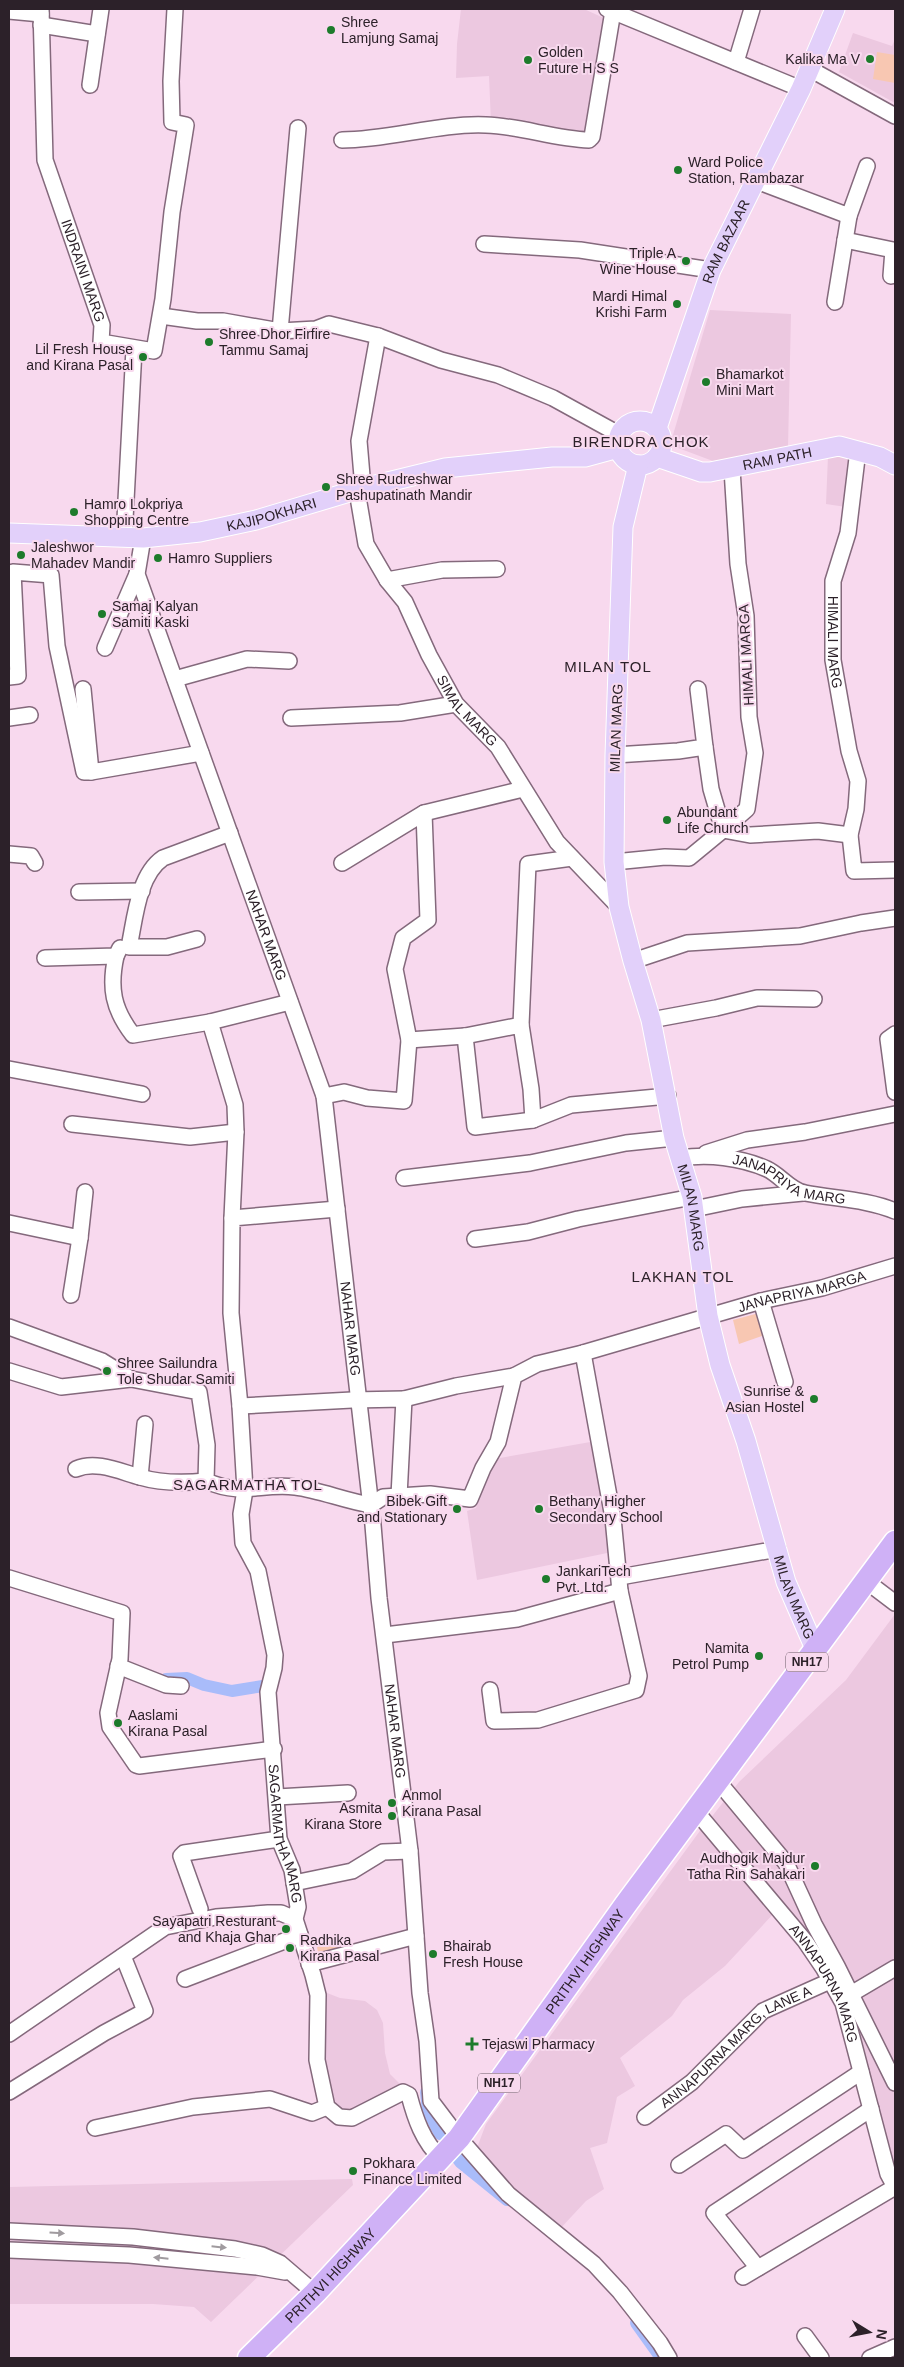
<svg xmlns="http://www.w3.org/2000/svg" width="904" height="2367" viewBox="0 0 904 2367" font-family="Helvetica,sans-serif">
<rect width="100%" height="100%" fill="#f8d9ee"/>
<g fill="#ecc8e0">
<path d="M461 9H584L606 19 587 136 491 123 489 76 456 78 457 44Z"/>
<path d="M853 33 892 46 895 39V103L839 72Z"/>
<path d="M710 310 791 314 788 447 721 464 670 445Z"/>
<path d="M828 456 854 458 846 507 826 504Z"/>
<path d="M596 1441 612 1552 477 1580 467 1511 476 1508 489 1464 500 1458Z"/>
<path d="M895 1614V2174L855 2023 710 1819 739 1782 846 1680Z"/>
<path d="M702 1828 775 1912 725 1966 683 2000 672 2016 620 2058 635 2086 617 2097 607 2143 590 2148 604 2189 586 2201 558 2231 475 2153 486 2124Z"/>
<path d="M322 1991 340 1998 365 2001 377 2010 383 2023 385 2053 390 2074 402 2086 351 2115 332 2106 323 2075Z"/>
<path d="M352 2179 353 2185 211 2322 194 2307 153 2304H9V2187Z"/>
</g>
<g fill="#f8c7b2">
<path d="M877 52 895 55V83L873 79Z"/>
<path d="M759 1313 765 1335 739 1344 733 1320Z"/>
<path d="M342 1936 344 1951 319 1957 316 1942Z"/>
</g>
<g fill="none" stroke-linecap="round" stroke-linejoin="round">
<g stroke="#a9bcfa" stroke-width="12">
<path d="M166 1679 187 1678 204 1685 232 1691 263 1686"/>
<path d="M426 2092 428 2111 440 2134"/>
<path d="M457 2158 460 2162 507 2200"/>
<path d="M636 2323 661 2358"/>
</g>
<defs>
<g id="minor">
<path id="s1" d="M41 9 45 160 102 325 101 342 154 351 163 299 172 212 186 125 172 122 171 81 175 9"/>
<path d="M607 9 801 89"/>
<path d="M9 11 41 14"/>
<path d="M41 25 97 34"/>
<path d="M736 62 752 9"/>
<path d="M810 69 895 116"/>
<path d="M90 85 101 9"/>
<path d="M342 140C390 140 438 123 486 125 521 126 554 139 589 140L592 137 613 11"/>
<path d="M754 180 849 216 867 166"/>
<path d="M845 240 893 250 891 276"/>
<path d="M484 244 580 250 711 270"/>
<path d="M835 302 849 216"/>
<path d="M161 316 197 321H223L280 331 316 329 329 324 378 336 441 360 498 375 553 398 613 431 620 432"/>
<path d="M280 331 298 128"/>
<path id="s2" d="M858 450 848 533 833 581V660L849 751 858 781 856 809 850 835 854 871 895 870"/>
<path d="M363 488 359 441 378 336"/>
<path id="s3" d="M357 491 366 544 387 580 405 602 429 655 456 704 498 747 557 842 619 907"/>
<path d="M124 538 134 349"/>
<path id="s4" d="M143 538 137 574 324 1096 373 1525 379 1598 410 1851 420 1993 427 2041 431 2101 459 2138 508 2194 594 2264 620 2292 660 2343 669 2358"/>
<path d="M387 580 442 570 497 569"/>
<path d="M105 648 137 574"/>
<path d="M9 677 18 676 13 572 51 575 57 646 84 772H91"/>
<path d="M175 679 247 659 289 661"/>
<path d="M83 689 91 772 201 753"/>
<path d="M9 718 30 715"/>
<path d="M291 718 400 713 456 704"/>
<path d="M705 747 711 789 723 830 747 809 755 753 749 717 746 616 738 564 732 469"/>
<path d="M615 755 678 751 705 747 698 689"/>
<path d="M9 854 31 856 35 863"/>
<path d="M614 862 665 857 689 858 723 830 750 835 818 831 850 835"/>
<path d="M342 863 424 813 523 789"/>
<path d="M79 892 142 891"/>
<path d="M197 939 167 947H129C135 919 138 875 163 858L230 833"/>
<path d="M116 956C109 988 113 1009 133 1035L210 1022"/>
<path d="M45 958 116 956 120 948"/>
<path d="M633 961 687 943 800 936 861 923 895 918"/>
<path d="M651 1020 716 1008 757 998 814 999"/>
<path d="M521 1025 528 864 572 858"/>
<path d="M895 1034 888 1039 895 1092"/>
<path d="M465 1036 475 1127 533 1120 571 1105 668 1096"/>
<path d="M409 1040 465 1036 521 1025 531 1089 533 1120"/>
<path d="M9 1069 142 1094"/>
<path d="M324 1096 344 1092 367 1098 404 1101 409 1040 395 969 403 938 428 920 424 813"/>
<path d="M72 1124 190 1137 236 1132 232 1218"/>
<path d="M236 1132 235 1105 210 1022 290 1002"/>
<path d="M706 1153 747 1140 805 1132 895 1114"/>
<path id="s5" d="M680 1158C708 1154 740 1157 767 1169 780 1175 791 1191 805 1193 835 1199 866 1199 895 1211"/>
<path d="M404 1178 530 1163 626 1143 674 1138"/>
<path id="s6" d="M337 1209 232 1218 231 1313 240 1406 245 1490 241 1514 243 1543 258 1571 275 1655 274 1668 268 1692 279 1839 292 1870 298 1907 295 1919 313 1975 318 1995 317 2060 327 2107 339 2117 352 2118 403 2092 409 2095C415 2118 423 2142 441 2158"/>
<path d="M694 1209 742 1199 803 1193"/>
<path d="M9 1223 80 1238 85 1192"/>
<path d="M475 1239 528 1232 578 1219 692 1197"/>
<path d="M71 1295 80 1238"/>
<path d="M761 1301 785 1382"/>
<path d="M9 1327 102 1361 131 1379"/>
<path d="M9 1371 61 1387 131 1379 199 1392 207 1445 206 1481C244 1497 259 1483 295 1487 320 1490 345 1501 371 1505"/>
<path d="M404 1399 456 1386 514 1376"/>
<path d="M240 1406 352 1400 404 1399 399 1496"/>
<path d="M76 1469C96 1460 121 1472 140 1477 160 1483 186 1483 206 1481"/>
<path d="M140 1477 145 1424"/>
<path id="s7" d="M371 1505 383 1497 430 1494 470 1499 483 1468 498 1442 514 1376 537 1364 583 1353 761 1301 822 1288 895 1266"/>
<path d="M620 1577 778 1549"/>
<path d="M9 1578 122 1613 120 1659 108 1713 110 1727 136 1765 139 1766 274 1749"/>
<path d="M866 1581 895 1603"/>
<path d="M385 1635 517 1619 620 1591"/>
<path d="M118 1666 166 1685 181 1686"/>
<path d="M490 1690 494 1721 538 1720 636 1690 639 1676 620 1591 613 1518 583 1353"/>
<path d="M717 1780 786 1863 814 1924 837 1966 895 2083"/>
<path d="M277 1797 348 1793"/>
<path id="s8" d="M695 1810 805 1941 824 1969 843 2003 888 2174 895 2187"/>
<path d="M294 1883 352 1871 383 1852 410 1851"/>
<path d="M200 1909 181 1856 184 1853 279 1839"/>
<path d="M309 1964 416 1936"/>
<path d="M185 1979 300 1935"/>
<path d="M851 1994 895 1968"/>
<path d="M9 2034 165 1927 216 1917 268 1913H281L295 1919"/>
<path d="M9 2092 104 2033 145 2011 123 1956"/>
<path id="s9" d="M645 2117 692 2082 763 2011 830 1981"/>
<path d="M95 2128 193 2107 270 2099 312 2113 327 2107"/>
<path d="M679 2165 726 2134 743 2150 861 2072"/>
<path d="M9 2231 133 2237 235 2249 262 2255 280 2263 315 2293"/>
<path d="M9 2250 129 2255 257 2267 285 2272"/>
<path d="M758 2268 714 2213 871 2109"/>
<path d="M743 2277 895 2187"/>
<path d="M805 2336 821 2358"/>
<path d="M870 2358 895 2347"/>
</g>
<g id="major">
<circle cx="640" cy="443" r="22"/>
<path id="s10" d="M657 428 711 270 801 89 835 9"/>
<path id="s11" d="M657 457 701 472H710L839 446 880 457 895 465"/>
<path id="s12" d="M638 465 623 527 615 755 614 862 619 907 633 961 651 1020 674 1138 692 1197 708 1316 720 1365 746 1441 786 1582 816 1651"/>
<path id="s13" d="M9 533 143 538 200 532 256 520 363 488 445 468 552 457H585L618 448"/>
</g>
<g id="highway">
<path id="s14" d="M249 2358 315 2293 459 2138 626 1904 895 1542"/>
</g>
</defs>
<use href="#minor" stroke="#84697c" stroke-width="18"/>
<use href="#major" stroke="#fff" stroke-width="21"/>
<use href="#highway" stroke="#fff" stroke-width="25"/>
<use href="#minor" stroke="#fff" stroke-width="15"/>
<use href="#major" stroke="#e2d0fa" stroke-width="19"/>
<use href="#highway" stroke="#cfb1f6" stroke-width="22"/>
</g>
<defs><path id="oneway-solid" d="M-6-.8H1V-3.2L6.5 0L1 3.2V.8H-6Z" transform="scale(1.25)"/></defs>
<g fill="#a09b9f">
<use href="#oneway-solid" transform="translate(57 2233) rotate(3)"/>
<use href="#oneway-solid" transform="translate(219 2247) rotate(6)"/>
<use href="#oneway-solid" transform="translate(161 2258) rotate(-174)"/>
</g>
<g fill="#1d7b2b" stroke="#f8d9ee" stroke-width="2">
<circle cx="331" cy="30" r="5"/>
<circle cx="870" cy="59" r="5"/>
<circle cx="528" cy="60" r="5"/>
<circle cx="678" cy="170" r="5"/>
<circle cx="686" cy="261" r="5"/>
<circle cx="677" cy="304" r="5"/>
<circle cx="209" cy="342" r="5"/>
<circle cx="143" cy="357" r="5"/>
<circle cx="706" cy="382" r="5"/>
<circle cx="326" cy="487" r="5"/>
<circle cx="74" cy="512" r="5"/>
<circle cx="21" cy="555" r="5"/>
<circle cx="158" cy="558" r="5"/>
<circle cx="102" cy="614" r="5"/>
<circle cx="667" cy="820" r="5"/>
<circle cx="107" cy="1371" r="5"/>
<circle cx="814" cy="1399" r="5"/>
<circle cx="457" cy="1509" r="5"/>
<circle cx="539" cy="1509" r="5"/>
<circle cx="546" cy="1579" r="5"/>
<circle cx="759" cy="1656" r="5"/>
<circle cx="118" cy="1723" r="5"/>
<circle cx="392" cy="1803" r="5"/>
<circle cx="392" cy="1816" r="5"/>
<circle cx="815" cy="1866" r="5"/>
<circle cx="286" cy="1929" r="5"/>
<circle cx="290" cy="1948" r="5"/>
<circle cx="433" cy="1954" r="5"/>
<path d="M469.5 2036.5h5v5h5v5h-5v5h-5v-5h-5v-5h5z"/>
<circle cx="353" cy="2171" r="5"/>
</g>
<g text-anchor="middle" stroke-width="4" stroke-linejoin="round" paint-order="stroke">
<g fill="#f8d9ee" stroke="#695864" stroke-width="1">
<rect x="786" y="1652.5" width="42" height="19" rx="4"/>
<rect x="478" y="2073.5" width="42" height="19" rx="4"/>
</g>
<g font-size="12" font-weight="bold" fill="#2c2129">
<text x="807" y="1666">NH17</text>
<text x="499" y="2087">NH17</text>
</g>
<g font-size="14" fill="#2c2129" stroke="#f8d9ee" text-anchor="start">
<text x="341" y="27">Shree<tspan x="341" dy="16">Lamjung Samaj</tspan></text>
<text x="538" y="57">Golden<tspan x="538" dy="16">Future H S S</tspan></text>
<text x="860" y="64" text-anchor="end">Kalika Ma V</text>
<text x="688" y="167">Ward Police<tspan x="688" dy="16">Station, Rambazar</tspan></text>
<text x="676" y="258" text-anchor="end">Triple A<tspan x="676" dy="16">Wine House</tspan></text>
<text x="667" y="301" text-anchor="end">Mardi Himal<tspan x="667" dy="16">Krishi Farm</tspan></text>
<text x="219" y="339">Shree Dhor Firfire<tspan x="219" dy="16">Tammu Samaj</tspan></text>
<text x="133" y="354" text-anchor="end">Lil Fresh House<tspan x="133" dy="16">and Kirana Pasal</tspan></text>
<text x="716" y="379">Bhamarkot<tspan x="716" dy="16">Mini Mart</tspan></text>
<text x="336" y="484">Shree Rudreshwar<tspan x="336" dy="16">Pashupatinath Mandir</tspan></text>
<text x="84" y="509">Hamro Lokpriya<tspan x="84" dy="16">Shopping Centre</tspan></text>
<text x="31" y="552">Jaleshwor<tspan x="31" dy="16">Mahadev Mandir</tspan></text>
<text x="168" y="563">Hamro Suppliers</text>
<text x="112" y="611">Samaj Kalyan<tspan x="112" dy="16">Samiti Kaski</tspan></text>
<text x="677" y="817">Abundant<tspan x="677" dy="16">Life Church</tspan></text>
<text x="117" y="1368">Shree Sailundra<tspan x="117" dy="16">Tole Shudar Samiti</tspan></text>
<text x="804" y="1396" text-anchor="end">Sunrise &amp;<tspan x="804" dy="16">Asian Hostel</tspan></text>
<text x="447" y="1506" text-anchor="end">Bibek Gift<tspan x="447" dy="16">and Stationary</tspan></text>
<text x="549" y="1506">Bethany Higher<tspan x="549" dy="16">Secondary School</tspan></text>
<text x="556" y="1576">JankariTech<tspan x="556" dy="16">Pvt. Ltd.</tspan></text>
<text x="749" y="1653" text-anchor="end">Namita<tspan x="749" dy="16">Petrol Pump</tspan></text>
<text x="128" y="1720">Aaslami<tspan x="128" dy="16">Kirana Pasal</tspan></text>
<text x="402" y="1800">Anmol<tspan x="402" dy="16">Kirana Pasal</tspan></text>
<text x="382" y="1813" text-anchor="end">Asmita<tspan x="382" dy="16">Kirana Store</tspan></text>
<text x="805" y="1863" text-anchor="end">Audhogik Majdur<tspan x="805" dy="16">Tatha Rin Sahakari</tspan></text>
<text x="276" y="1926" text-anchor="end">Sayapatri Resturant<tspan x="276" dy="16">and Khaja Ghar</tspan></text>
<text x="300" y="1945">Radhika<tspan x="300" dy="16">Kirana Pasal</tspan></text>
<text x="443" y="1951">Bhairab<tspan x="443" dy="16">Fresh House</tspan></text>
<text x="482" y="2049">Tejaswi Pharmacy</text>
<text x="363" y="2168">Pokhara<tspan x="363" dy="16">Finance Limited</tspan></text>
</g>
<g font-size="14" fill="#2c2129" stroke="#f8d9ee">
<text dy="5" stroke="none"><textPath href="#s10" startOffset="199">RAM BAZAAR</textPath></text>
<text dy="5" stroke="none"><textPath href="#s1" startOffset="268">INDRAINI MARG</textPath></text>
<text dy="5" stroke="none"><textPath href="#s11" startOffset="124">RAM PATH</textPath></text>
<text dy="5" stroke="none"><textPath href="#s13" startOffset="265">KAJIPOKHARI</textPath></text>
<text dy="5" stroke="none"><textPath href="#s2" startOffset="195">HIMALI MARG</textPath></text>
<text transform="translate(746 655) rotate(-93)" y="5">HIMALI MARGA</text>
<text dy="5" stroke="none"><textPath href="#s3" startOffset="250">SIMAL MARG</textPath></text>
<text transform="translate(616 728) rotate(-88)" y="5">MILAN MARG</text>
<text dy="5" stroke="none"><textPath href="#s4" startOffset="420">NAHAR MARG</textPath></text>
<text dy="5" stroke="none"><textPath href="#s5" startOffset="114">JANAPRIYA MARG</textPath></text>
<text dy="5" stroke="none"><textPath href="#s12" startOffset="754">MILAN MARG</textPath></text>
<text dy="5" stroke="none"><textPath href="#s7" startOffset="534">JANAPRIYA MARGA</textPath></text>
<text dy="5" stroke="none"><textPath href="#s4" startOffset="825">NAHAR MARG</textPath></text>
<text dy="5" stroke="none"><textPath href="#s12" startOffset="1158">MILAN MARG</textPath></text>
<text dy="5" stroke="none"><textPath href="#s4" startOffset="1230">NAHAR MARG</textPath></text>
<text dy="5" stroke="none"><textPath href="#s6" startOffset="730">SAGARMATHA MARG</textPath></text>
<text dy="5" stroke="none"><textPath href="#s14" startOffset="521">PRITHVI HIGHWAY</textPath></text>
<text dy="5" stroke="none"><textPath href="#s8" startOffset="218">ANNAPURNA MARG</textPath></text>
<text dy="5" stroke="none"><textPath href="#s9" startOffset="116">ANNAPURNA MARG, LANE A</textPath></text>
<text dy="5" stroke="none"><textPath href="#s14" startOffset="116">PRITHVI HIGHWAY</textPath></text>
</g>
<g font-size="15" letter-spacing="1" fill="#2c2129" stroke="#f8d9ee">
<text x="641" y="447">BIRENDRA CHOK</text>
<text x="608" y="672">MILAN TOL</text>
<text x="683" y="1282">LAKHAN TOL</text>
<text x="248" y="1490">SAGARMATHA TOL</text>
</g>
</g>
<rect width="904" height="2367" fill="none" stroke="#2c2129" stroke-width="20"/>
<g transform="translate(869 2332) rotate(100)" stroke="#f8d9ee" stroke-width="4" paint-order="stroke">
<path d="M0-4L9 19L0 12L-9 19Z" fill="#2c2129"/>
<text y="-8" font-size="14" font-weight="bold" text-anchor="middle" fill="#2c2129">N</text>
</g>
</svg>
